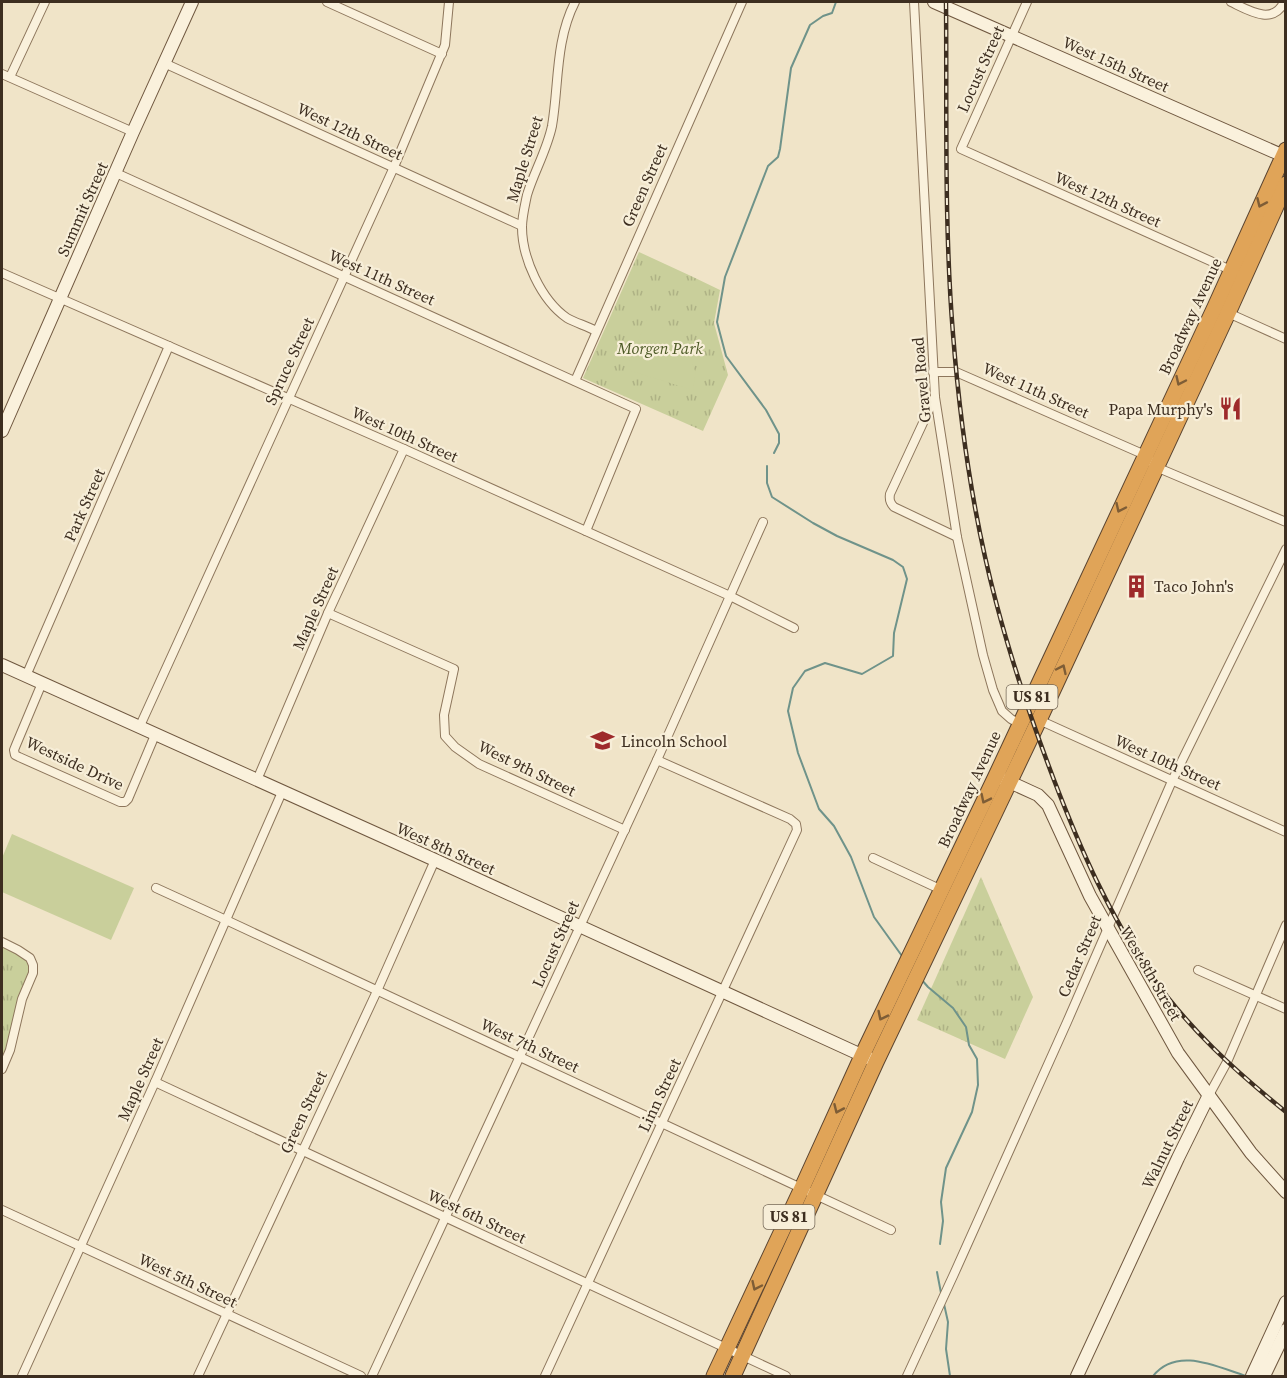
<svg xmlns="http://www.w3.org/2000/svg" width="1287" height="1378" viewBox="0 0 1287 1378" font-family="'Source Serif 4',serif">
<defs>
<pattern id="park-tufts" width="24" height="20" patternUnits="userSpaceOnUse" patternTransform="scale(1.5)"><rect width="24" height="20" fill="#c9cf9b"/><path d="M3 7l-1-3M5 7V3M7 7l1-3M15 17l-1-3M17 17v-4M19 17l1-3" fill="none" stroke="#aeb285"/></pattern>
</defs>
<rect width="100%" height="100%" fill="#f0e4c8"/>
<g fill="url(#park-tufts)">
<path d="M639 252 691 276 720 290 714 323 728 375 703 431 583 378Z"/>
<path d="M981 877 1033 997 1005 1059 917 1020Z"/>
<path d="M2 942 30 958 33 973 2 1067Z"/>
</g>
<g fill="#c9cf9b">
<path d="M648 317C668 330 689 346 695 371 696 377 693 385 693 390L631 371 628 364Z"/>
<path d="M12 834 134 888 111 940 2 892V858Z"/>
</g>
<g fill="none" stroke-linecap="round" stroke-linejoin="round">
<g stroke="#6f938a" stroke-width="2">
<path d="M774 453 779 443V434L766 410 726 356 717 322 725 277 768 166 778 157 780 149 791 68 810 25 823 16 832 13 836 2"/>
<path d="M767 466V483L772 497 813 523 837 536 893 560 903 567 907 579 894 633 893 656 862 674 825 663 805 671 793 688 788 711 798 753 819 809 834 826 851 857 874 917 902 956"/>
<path d="M921 979 928 987 953 1008 966 1027 969 1045 977 1059 978 1085 972 1112 946 1168 941 1202 943 1221 940 1244"/>
<path d="M937 1272 941 1293"/>
<path d="M944 1304 948 1322 946 1349 950 1376"/>
<path d="M1153 1376C1177 1346 1217 1367 1246 1376"/>
</g>
<defs>
<g id="street">
<path d="M327 2 442 54"/>
<path d="M575 2C555 41 559 85 552 126 547 150 534 172 527 195 525 205 522 217 522 227 522 258 541 300 567 318 576 323 587 326 596 331"/>
<path d="M914 2 935 397 957 537 983 655 993 690 1002 711 1011 719 1022 725"/>
<path d="M1027 2 961 149 1235 272"/>
<path d="M1231 2C1248 10 1273 26 1284 2"/>
<path d="M164 63 522 226"/>
<path d="M2 74 133 132"/>
<path d="M10 77 45 2"/>
<path d="M116 173 636 409 586 531"/>
<path d="M2 273 404 449 730 596 794 628"/>
<path d="M1226 312 1286 339"/>
<path d="M933 372H956L1145 455 1156 467 1286 522"/>
<path d="M575 381 742 2"/>
<path d="M935 397 890 494C889 500 890 503 894 507L957 537"/>
<path d="M328 613 454 669 444 715 445 736 455 747 479 764 625 830"/>
<path d="M26 676 169 346"/>
<path d="M42 683 16 745 14 750 15 755 19 757 120 802H125L128 799 155 735"/>
<path d="M1039 720 1286 832"/>
<path d="M139 728 394 167 445 45 449 2"/>
<path d="M257 780 328 613 404 449"/>
<path d="M873 858 944 891"/>
<path d="M156 888 226 920 891 1230"/>
<path d="M2 942 18 950 30 958 33 965V973L22 999 10 1050 2 1069"/>
<path d="M1198 970 1286 1009"/>
<path d="M155 1082 786 1376"/>
<path d="M1209 1095 1227 1062 1286 925"/>
<path d="M2 1210 361 1376"/>
<path d="M22 1376 155 1082 282 792"/>
<path d="M198 1376 377 991 435 860"/>
<path d="M372 1376 657 760 763 522"/>
<path d="M545 1376 797 830 796 824 790 819 657 760"/>
<path d="M907 1376 954 1274 1067 1022 1172 781 1286 549"/>
</g>
<g id="secondary">
<path d="M934 2 1286 157"/>
<path d="M2 431 133 132 192 2"/>
<path d="M2 665 435 860 870 1059"/>
<path d="M1003 779 1038 795 1048 805 1090 896 1178 1053 1251 1153 1286 1192"/>
<path d="M1077 1376 1178 1158 1209 1095"/>
<path d="M1252 1376 1286 1302"/>
<path d="M1264 1376 1286 1330"/>
</g>
<g id="highway">
<path d="M714 1376 802 1188 862 1056 996 776 1215 307 1286 150"/>
<path d="M733 1376 876 1062 1039 720 1228 313 1286 184"/>
</g>
</defs>
<use href="#street" stroke="#8d765c" stroke-width="10"/>
<use href="#secondary" stroke="#6f573f" stroke-width="14"/>
<use href="#highway" stroke="#5b4430" stroke-width="17"/>
<use href="#street" stroke="#faf1dc" stroke-width="8"/>
<use href="#secondary" stroke="#faf1dc" stroke-width="12"/>
<use href="#highway" stroke="#e0a458" stroke-width="15"/>
<defs>
<path id="rail" d="M946 2C947 112 944 224 953 334 960 424 973 515 996 602 1012 663 1032 722 1054 780 1080 848 1109 915 1151 975 1189 1029 1234 1070 1286 1112"/>
</defs>
<use href="#rail" stroke="#3d2e20" stroke-width="4.5"/>
<use href="#rail" stroke="#f7eed8" stroke-width="2" stroke-dasharray="7" stroke-linecap="butt"/>
</g>
<defs><path id="oneway-chevron" d="M-2-3.5L2.5 0L-2 3.5" fill="none" stroke-width="1.6" stroke-linecap="round" stroke-linejoin="round" transform="scale(1.5)"/></defs>
<g stroke="#7e5d36">
<use href="#oneway-chevron" transform="translate(1261 203) rotate(114)"/>
<use href="#oneway-chevron" transform="translate(1180 381) rotate(115)"/>
<use href="#oneway-chevron" transform="translate(1120 508) rotate(115)"/>
<use href="#oneway-chevron" transform="translate(1062 669) rotate(-65)"/>
<use href="#oneway-chevron" transform="translate(985 799) rotate(116)"/>
<use href="#oneway-chevron" transform="translate(882 1016) rotate(116)"/>
<use href="#oneway-chevron" transform="translate(838 1109) rotate(114)"/>
<use href="#oneway-chevron" transform="translate(756 1286) rotate(115)"/>
</g>
<defs>
<symbol id="restaurant-bare" viewBox="-9 -9 18 18"><path d="M-5-6h1v4h1v-4h1v4h1v-4h1v5L-1.5 .5V6h-2V.5L-5-1ZM5-6V6H3V1.5H1.5Q1.5-4 5-6Z" fill="#9e2a2b" stroke="#f7eed8" stroke-width="2.5" paint-order="stroke"/></symbol>
<symbol id="building-bare" viewBox="-9 -9 18 18"><path d="M-4-6H4V6H1V3H-1V6H-4ZM-2.5-4.3h1.7v1.8h-1.7ZM.8-4.3h1.7v1.8H.8ZM-2.5-1h1.7V.8h-1.7ZM.8-1h1.7V.8H.8Z" fill="#9e2a2b" stroke="#f7eed8" stroke-width="2.5" paint-order="stroke"/></symbol>
<symbol id="school-bare" viewBox="-9 -9 18 18"><path d="M0-5L7-2L0 1L-7-2ZM-4 1L0 2.5L4 1V4Q0 6-4 4Z" fill="#9e2a2b" stroke="#f7eed8" stroke-width="2.5" paint-order="stroke"/></symbol>
</defs>
<g fill-rule="evenodd">
<use href="#restaurant-bare" x="1214" y="392" width="33" height="33"/>
<use href="#building-bare" x="1120" y="570" width="33" height="33"/>
<use href="#school-bare" x="586" y="724" width="33" height="33"/>
</g>
<g text-anchor="middle" stroke-width="4.5" stroke-linejoin="round" paint-order="stroke">
<g fill="#f7eed8" stroke="#756857" stroke-width="1.5">
<rect x="1006.5" y="685" width="51" height="24" rx="4.5"/>
<rect x="763.5" y="1205" width="51" height="24" rx="4.5"/>
</g>
<g font-size="15" font-weight="bold" fill="#3d2e20">
<text x="1032" y="702">US 81</text>
<text x="789" y="1222">US 81</text>
</g>
<g font-size="16" fill="#3d2e20" stroke="#f7eed8">
<text transform="translate(1116 64) rotate(24)" y="6">West 15th Street</text>
<text transform="translate(980 69) rotate(-66)" y="6">Locust Street</text>
<text transform="translate(350 131) rotate(25)" y="6">West 12th Street</text>
<text transform="translate(524 159) rotate(-73)" y="6">Maple Street</text>
<text transform="translate(644 185) rotate(-66)" y="6">Green Street</text>
<text transform="translate(1108 199) rotate(24)" y="6">West 12th Street</text>
<text transform="translate(82 209) rotate(-66)" y="6">Summit Street</text>
<text transform="translate(382 277) rotate(24)" y="6">West 11th Street</text>
<text transform="translate(1190 316) rotate(-65)" y="6">Broadway Avenue</text>
<text transform="translate(289 361) rotate(-65)" y="6">Spruce Street</text>
<text transform="translate(921 380) rotate(-95)" y="6">Gravel Road</text>
<text transform="translate(1036 390) rotate(24)" y="6">West 11th Street</text>
<text transform="translate(405 434) rotate(24)" y="6">West 10th Street</text>
<text transform="translate(84 505) rotate(-66)" y="6">Park Street</text>
<text transform="translate(315 608) rotate(-66)" y="6">Maple Street</text>
<text transform="translate(1168 762) rotate(24)" y="6">West 10th Street</text>
<text transform="translate(75 763) rotate(25)" y="6">Westside Drive</text>
<text transform="translate(527 768) rotate(26)" y="6">West 9th Street</text>
<text transform="translate(969 789) rotate(-65)" y="6">Broadway Avenue</text>
<text transform="translate(446 848) rotate(24)" y="6">West 8th Street</text>
<text transform="translate(555 944) rotate(-66)" y="6">Locust Street</text>
<text transform="translate(1079 956) rotate(-67)" y="6">Cedar Street</text>
<text transform="translate(1151 973) rotate(60)" y="6">West 8th Street</text>
<text transform="translate(530 1045) rotate(25)" y="6">West 7th Street</text>
<text transform="translate(140 1079) rotate(-66)" y="6">Maple Street</text>
<text transform="translate(659 1095) rotate(-65)" y="6">Linn Street</text>
<text transform="translate(303 1112) rotate(-65)" y="6">Green Street</text>
<text transform="translate(1167 1144) rotate(-64)" y="6">Walnut Street</text>
<text transform="translate(477 1216) rotate(25)" y="6">West 6th Street</text>
<text transform="translate(188 1280) rotate(25)" y="6">West 5th Street</text>
</g>
<g font-size="16" font-style="italic" fill="#4d5a26" stroke="#f7eed8">
<text x="660" y="354">Morgen Park</text>
</g>
<g font-size="16" fill="#3d2e20" stroke="#f7eed8" text-anchor="start">
<text x="1213" y="415" text-anchor="end">Papa Murphy's</text>
<text x="1154" y="592">Taco John's</text>
<text x="621" y="747">Lincoln School</text>
</g>
</g>
<rect width="1287" height="1378" fill="none" stroke="#3d2e20" stroke-width="6"/>
</svg>
